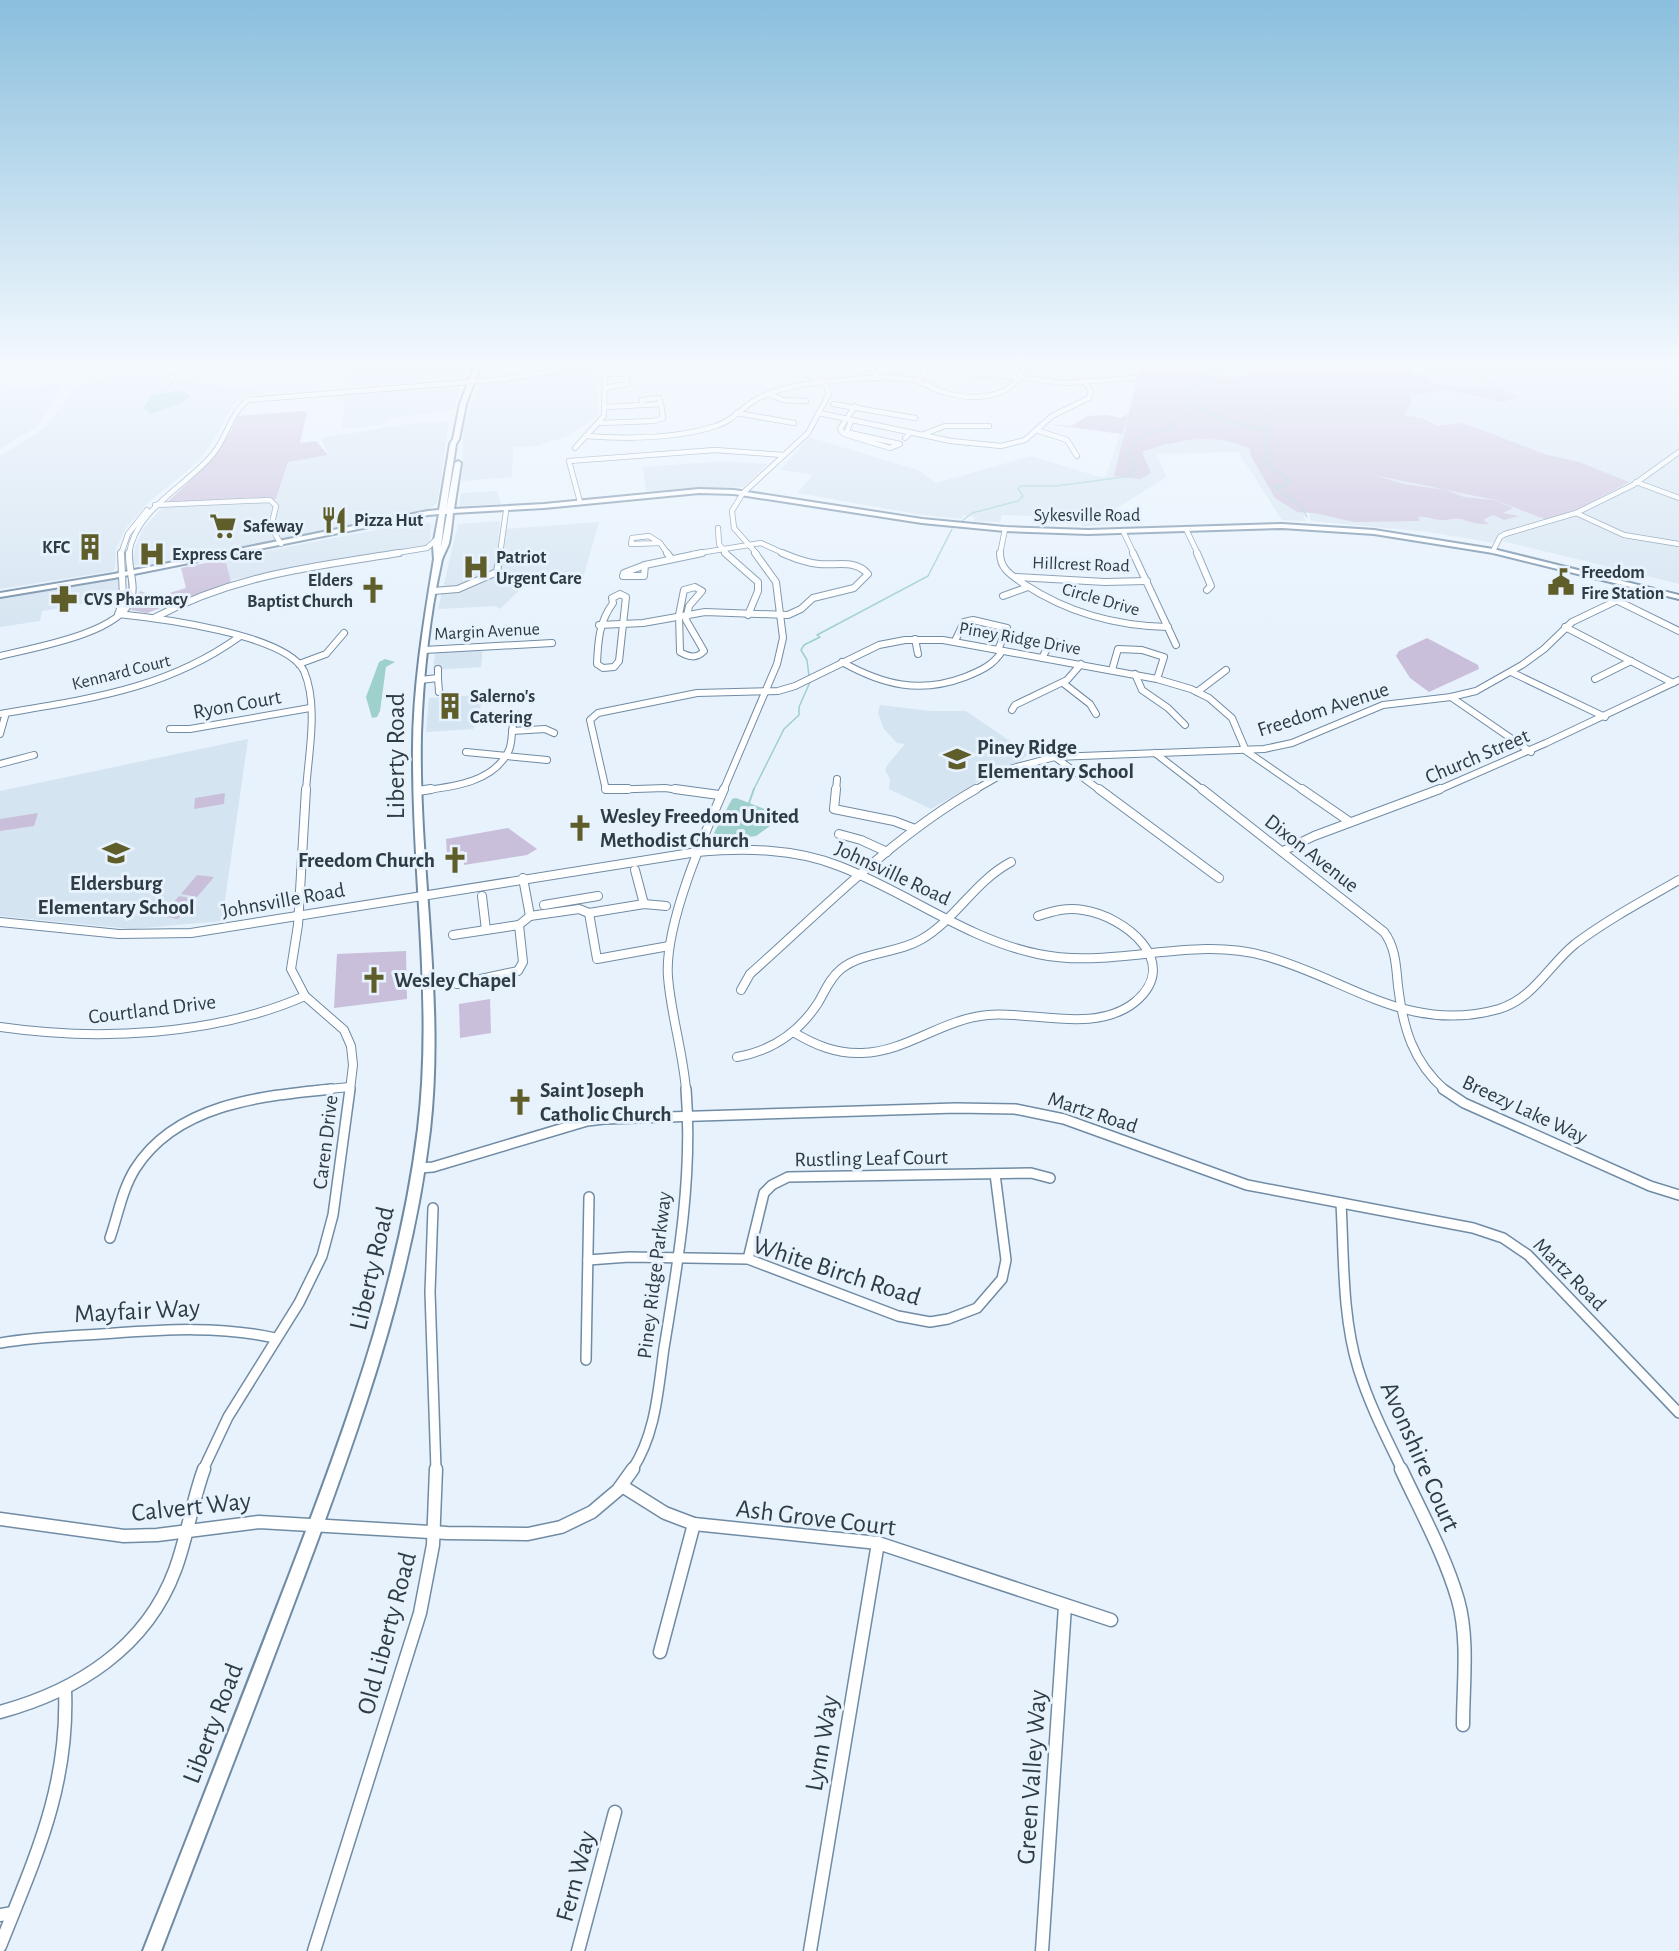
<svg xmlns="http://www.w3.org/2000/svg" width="1679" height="1951" viewBox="0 0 1679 1951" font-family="'Alegreya Sans',sans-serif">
<rect width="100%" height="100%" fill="#e7f2fd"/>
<g fill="#d5e4f1">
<path d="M353 367H467L466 375 461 378 347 387Z"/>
<path d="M588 367 598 371 597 417 565 437 536 446 513 447 512 477 462 481 463 428 480 383Z"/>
<path d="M1424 367H1679V584L1502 541 1500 544 1429 532 1311 521 1309 513H1304L1305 521 1282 520 1238 452 1156 454 1167 477 1107 514 1113 524 1082 526 1080 518 1002 515 1000 522 974 521 975 517 963 515 961 519 917 514 797 493 813 475 777 469 784 466 809 437 918 470 936 483 1031 456 1100 477 1106 476 1139 379 1383 391 1428 378Z"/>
<path d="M139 374 268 393 246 396 234 404 218 433 200 460 149 502 126 528 116 549 115 568 113 571 0 589V456L43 429 76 388 105 378Z"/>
<path d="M63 383 38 426 0 449V392Z"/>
<path d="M462 383 453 410 393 418 380 425 342 429 344 404 333 394Z"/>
<path d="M449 421 438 499 436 504 428 509 172 561 132 566 135 548 143 529 167 502 276 499 288 462 328 455 321 438 406 424Z"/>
<path d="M726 461 768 464 743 487 646 491 643 467Z"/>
<path d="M497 491 501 504 459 506 461 493Z"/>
<path d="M422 521 431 524 430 544 426 546 230 580 225 559Z"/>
<path d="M500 521 497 554 505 529 599 522 581 585 530 580 500 609 496 606 438 609 458 524Z"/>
<path d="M118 579 121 597 42 611 40 621 0 627V598Z"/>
<path d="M483 646 481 667 433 670 436 647Z"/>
<path d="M485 695 473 729 426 732 429 698Z"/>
<path d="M880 705 931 711H966L1029 754 1018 763 994 773 931 809 889 789 890 779 885 770 888 764 905 744 897 743 884 729 878 713Z"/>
<path d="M248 739 222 921 132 929 0 916V791Z"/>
</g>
<g fill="#c9bfdb">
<path d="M1140 367H1216L1206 375 1223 378 1254 374 1259 368 1256 367H1413V375H1426L1434 384 1470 389 1499 388 1519 397 1504 402 1445 390 1411 395V402L1405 415 1424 419 1437 426 1460 423 1474 427 1544 454 1579 462 1629 482 1573 512 1547 520 1495 500 1374 475 1404 484 1446 490 1464 497 1494 500 1513 508 1503 513 1519 516 1504 520 1493 515 1483 520 1489 524C1478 525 1471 522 1461 519 1453 517 1449 521 1442 520 1433 520 1428 516 1418 517L1420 521 1354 522 1314 513 1297 512 1275 498 1251 456 1250 449C1216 432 1177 439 1142 452L1151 473 1140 479 1114 476Z"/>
<path d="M303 411 307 412 300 443 316 441 328 455 288 462 276 499 167 502C196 476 223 452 238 416Z"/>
<path d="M1128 414 1122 434 1046 424 1071 426 1088 416 1107 415 1121 418Z"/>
<path d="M225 559 231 582 147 613 131 610 140 591 156 597 186 588 181 568Z"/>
<path d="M1427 638 1478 665 1479 669 1429 692 1410 678 1396 656 1399 651Z"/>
<path d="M225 793 224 804 194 809 195 798Z"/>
<path d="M38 813 34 826 0 831V819Z"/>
<path d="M508 828 537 849 527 855 464 865V851L447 853 446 839Z"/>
<path d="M197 875 214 877 197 897 181 894Z"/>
<path d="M179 896 195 899 178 919 161 916Z"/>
<path d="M406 951 407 999 334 1008 337 954Z"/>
<path d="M490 999 491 1033 460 1038 459 1004Z"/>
</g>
<g fill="#9ed0cc">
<path d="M180 390 190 396 181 403 151 414 143 408 153 395Z"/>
<path d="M385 659 395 662 386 667 380 711 377 717 372 718 366 697 379 662Z"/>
<path d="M736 798 767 810 771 815 770 826 756 836 721 840 714 833 732 799Z"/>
</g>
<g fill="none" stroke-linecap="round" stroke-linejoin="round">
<g stroke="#9ed0cc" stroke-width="1.5">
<path d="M158 367 176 377 166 391"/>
<path d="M1462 367 1496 387"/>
<path d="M1198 405C1206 418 1255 428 1271 431L1264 443 1268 448 1263 460 1290 481 1285 482 1286 486H1273L1301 506 1307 517"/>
<path d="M962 521 972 513 1018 501 1023 496 1018 489 1021 486H1056L1132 476 1130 470 1134 465 1129 461 1133 457 1128 454C1131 435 1157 432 1173 427L1176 421 1189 415 1188 408 1198 405 1185 399 1183 392 1227 370 1222 367"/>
<path d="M809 676 807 660 801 650 804 645 820 637 817 635 928 576 952 529"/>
<path d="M753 791 784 729 799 715V707L810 682"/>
</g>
<path stroke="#9ed0cc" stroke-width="2" d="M749 803 754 789"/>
<defs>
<g id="minor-far4">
<path d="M872 367 878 378"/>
<path d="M605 374H626L627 384 605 388"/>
<path d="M973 375 988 374 1066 383 1134 378"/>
<path d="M917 380 925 373V367"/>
<path d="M769 394 783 400 806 401"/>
<path d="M833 404 915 418"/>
<path d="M642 405V400L659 398 661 404"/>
<path d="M737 413 794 423"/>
<path d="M819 413 951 441 1001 446 1025 440 1052 416 1089 398 1091 391 1085 382"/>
<path d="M848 418 851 421 847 431 850 433 900 444 890 448 844 434 840 429 855 406"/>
<path d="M600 423 654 421 663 418 661 404 606 407"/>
<path d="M1036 430 1067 440 1077 456"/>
<path d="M924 434 945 426H989"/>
<path d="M585 436C626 439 676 439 716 426 733 421 742 407 757 399 789 382 833 381 868 378 883 377 898 377 913 380 924 382 932 389 943 392 972 401 1013 400 1024 367"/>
<path d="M905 438 911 432"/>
<path d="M575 448 604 416 605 367"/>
<path d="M1636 482 1679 498"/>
<path d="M580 502 569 461 715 450 784 455"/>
<path d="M155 505 270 500 276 506 271 527 281 544"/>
<path d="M1576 513 1624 535 1679 544"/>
<path d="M718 528 719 544 727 554"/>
<path d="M1186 529 1198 554"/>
<path d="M1123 531 1134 554"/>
<path d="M649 536 660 543 631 544 632 538Z"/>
<path d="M660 543 668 554"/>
<path d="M1493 551 1500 537 1505 534 1576 513 1633 485 1679 452"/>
<path d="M121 554 128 534 147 510"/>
<path d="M129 554C135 509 187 486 213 454 227 437 230 414 248 400L505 379 576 367"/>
<path d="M390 554 427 548 438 538"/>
<path d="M500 554 506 511"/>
<path d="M693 554 761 543 785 554"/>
<path d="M757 554 734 528 732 511 743 493 808 433 829 394 826 384 794 367"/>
<path d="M1000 554 1005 529"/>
</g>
<g id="minor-far3">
<path d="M667 553 670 557"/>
<path d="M725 553 758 582V591L748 615"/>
<path d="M1000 553C1000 569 1011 575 1024 584 1068 613 1115 626 1168 627"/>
<path d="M1133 553 1176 645"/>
<path d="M1197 553 1211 586 1207 590"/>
<path d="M645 565 644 576H623L624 573Z"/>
<path d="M645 565 702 553"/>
<path d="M1017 577 1105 582 1147 581"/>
<path d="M695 587 702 591 689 606 686 620 704 651C696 659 689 657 680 652L679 615 684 590Z"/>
<path d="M433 591 458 589 497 572 500 553"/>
<path d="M620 594 626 597 619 661 614 667 603 668 597 664C598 641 599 622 613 603L612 598Z"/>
<path d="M1003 596 1028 587"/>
<path d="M1618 601 1679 631"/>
<path d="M119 612 123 597 121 553"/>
<path d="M118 614C157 618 286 634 304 671 319 706 308 755 306 791"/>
<path d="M154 618C234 575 311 567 399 553"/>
<path d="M599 625 643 623 705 612 788 615 801 609 813 598 854 588 868 574C855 559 837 566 819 564 806 563 794 558 782 553"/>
<path d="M1565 627 1673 683"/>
<path d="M915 639 918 654"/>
<path d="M955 641 964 622 973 620 1007 628 998 650"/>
<path d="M424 650 552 643"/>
<path d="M0 656C32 648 118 634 131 600 136 585 128 568 129 553"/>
<path d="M1042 658 1049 645 1055 642"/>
<path d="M842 662C883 685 920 694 965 677 980 671 994 665 1002 651"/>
<path d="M299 664 326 654 344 633"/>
<path d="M438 669V678"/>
<path d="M1112 670 1118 649 1142 650 1164 657 1157 679"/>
<path d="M1511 672 1605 717"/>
<path d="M1135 674 1142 690 1168 708 1185 725"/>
<path d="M1595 679 1631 661"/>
<path d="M420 680 438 678 439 692"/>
<path d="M1063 683 1090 704 1096 714"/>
<path d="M1197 692 1226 670"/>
<path d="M1451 697 1531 752"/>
<path d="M1012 710 1015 705 1067 680 1081 664"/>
<path d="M0 714C87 699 165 690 239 637"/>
<path d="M170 729H190L310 708"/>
<path d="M512 731 545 729 554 733"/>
<path d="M0 734 6 713"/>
<path d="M466 752 547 760"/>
<path d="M1155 753 1204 791"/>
<path d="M1055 757 1101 791"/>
<path d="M0 764 34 755"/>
<path d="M420 791C451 787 494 783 509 750 514 738 509 726 518 715"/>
<path d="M686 791 665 788 606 790 590 720 598 713 697 693 778 691 795 686 879 645 905 640H943L1157 679 1191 689 1209 698 1232 718 1246 751 1304 791"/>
<path d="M723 791 777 664 783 638 776 582 755 553"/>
<path d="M836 791 837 779"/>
<path d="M973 791 1013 768 1055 757 1264 749 1292 743 1383 705 1451 697 1476 691 1522 665 1544 649 1572 622 1643 588"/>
<path d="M1436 791 1546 743 1679 680"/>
</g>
<g id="minor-far2">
<path d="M306 789 298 925 291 969 305 996 344 1030 351 1046 353 1065 350 1090"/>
<path d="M606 789H628"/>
<path d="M675 789 719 795"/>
<path d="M836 789 834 809 894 821 915 829"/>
<path d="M1099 789 1219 878"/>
<path d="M1202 789 1384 932C1396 948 1396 967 1398 986 1403 1028 1413 1062 1445 1090"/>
<path d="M1302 789 1350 822"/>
<path d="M418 791 431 789"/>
<path d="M839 834 861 840 887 852"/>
<path d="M1283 851 1314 836 1440 789"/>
<path d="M635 870 644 904"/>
<path d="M523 878 530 916"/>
<path d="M482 896 486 930"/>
<path d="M544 905 598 896"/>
<path d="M589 913 597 959 669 946"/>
<path d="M589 913 644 904 666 906"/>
<path d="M530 916 579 909 589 913"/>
<path d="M0 922 119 934 191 933 697 852C744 848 794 848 839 866 907 892 966 939 1038 954 1113 970 1191 935 1265 956 1347 978 1407 1035 1499 1009 1534 998 1548 966 1575 944 1607 920 1644 900 1679 880"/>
<path d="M453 935 519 925 530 916"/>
<path d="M457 984 518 971 523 962 519 925"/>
<path d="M741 990 750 974C822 910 892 837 976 789"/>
<path d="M0 1027C97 1041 214 1036 305 996"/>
<path d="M793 1032C815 1045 836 1054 862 1053 906 1052 942 1019 988 1015 1034 1011 1095 1034 1135 1002 1183 962 1124 916 1083 910 1067 907 1053 911 1038 916"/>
<path d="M737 1057C771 1051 799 1032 818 1003 825 991 830 978 841 969 864 951 897 954 922 939 956 919 975 881 1011 862"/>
<path d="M317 1090 350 1087"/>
<path d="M686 1090C683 1052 671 1015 668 977 664 926 703 837 724 789"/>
</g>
<g id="minor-far1">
<path d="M1443 1089 1464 1103 1650 1186 1679 1195"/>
<path d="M419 1168 433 1167 587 1121 604 1119 956 1108 1015 1109 1064 1119 1247 1185 1473 1228 1503 1238 1528 1255 1679 1413"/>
<path d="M1341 1203C1344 1257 1342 1316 1358 1368 1369 1404 1386 1437 1402 1470"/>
<path d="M433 1208 430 1292 436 1470"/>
<path d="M110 1238C118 1215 122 1190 135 1169 176 1104 261 1096 331 1089"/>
<path d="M748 1259 764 1193 772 1185 788 1177 1031 1173 1050 1178"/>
<path d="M588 1260 629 1257 748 1259 898 1316 930 1322 948 1319 977 1308 1002 1279 1006 1260 995 1174"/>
<path d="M0 1343C33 1337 67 1336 101 1334 160 1330 216 1325 275 1338"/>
<path d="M586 1360 589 1197"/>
<path d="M203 1470 228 1417 299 1303 322 1256 333 1215 350 1089"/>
<path d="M632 1470C656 1434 658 1390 664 1348 678 1263 693 1176 686 1089"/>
</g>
<g id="minor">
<path d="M1401 1469C1421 1512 1445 1555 1458 1600 1469 1639 1463 1685 1463 1725"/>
<path d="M622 1486 665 1513 694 1524 878 1543 1111 1620"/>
<path d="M0 1519 124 1536 157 1535 259 1522 447 1533 528 1534 561 1527 592 1512 618 1490 633 1469"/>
<path d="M660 1652 694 1524"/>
<path d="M0 1712C77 1691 146 1648 175 1570 187 1538 192 1502 204 1469"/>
<path d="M0 1915 13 1913"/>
<path d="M0 1946C35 1858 69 1787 65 1689"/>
<path d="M314 1951 420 1613 433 1545 436 1469"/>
<path d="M578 1951 615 1812"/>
<path d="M810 1951 878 1543"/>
<path d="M1042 1951 1065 1606"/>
</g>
<path id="major" d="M474 367H480L466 404 459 439 456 444 446 510 455 463 458 461 461 463 454 509 544 504 699 489 734 490 922 519 1005 527 1088 530 1282 524 1374 530 1493 549 1679 595V599L1493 553 1374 534 1282 528 1088 534 1005 531 922 523 734 494 699 493 544 508 453 513C452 523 451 534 449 543 447 550 442 556 441 564 429 618 423 679 421 734 418 866 445 998 430 1130 412 1283 359 1430 305 1574 258 1700 209 1825 161 1951H143C192 1825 242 1699 290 1573 345 1429 399 1283 418 1129 433 1006 413 883 413 760 412 693 423 626 434 559L433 546 439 514 428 515 114 578 0 597V593L114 574 428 511 439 510 450 444 453 439 460 404ZM445 514H447L441 547V546Z"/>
</defs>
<use href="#minor-far4" stroke="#708ba4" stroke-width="6"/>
<use href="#minor-far3" stroke="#708ba4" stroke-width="8"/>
<use href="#minor-far2" stroke="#708ba4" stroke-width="10"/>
<use href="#minor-far1" stroke="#708ba4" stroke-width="12"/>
<use href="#minor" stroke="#708ba4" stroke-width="15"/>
<use href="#major" stroke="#708ba4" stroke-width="4"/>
<use href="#minor-far4" stroke="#fff" stroke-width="4.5"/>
<use href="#minor-far3" stroke="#fff" stroke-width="6"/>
<use href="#minor-far2" stroke="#fff" stroke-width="8"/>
<use href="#minor-far1" stroke="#fff" stroke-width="9"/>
<use href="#minor" stroke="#fff" stroke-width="12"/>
<use href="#major" fill="#fff" fill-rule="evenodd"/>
</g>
<linearGradient id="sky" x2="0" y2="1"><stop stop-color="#8abfdd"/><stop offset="0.57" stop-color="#f4f9fe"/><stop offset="1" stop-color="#f4f9fe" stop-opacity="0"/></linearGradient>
<rect width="1679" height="640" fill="url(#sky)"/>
<defs>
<symbol id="restaurant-bare" viewBox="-9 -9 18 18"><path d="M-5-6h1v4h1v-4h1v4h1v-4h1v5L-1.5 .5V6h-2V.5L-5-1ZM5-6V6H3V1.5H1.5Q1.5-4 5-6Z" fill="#5f5d2a" stroke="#e7f2fd" stroke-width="2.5" paint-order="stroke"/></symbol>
<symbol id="supermarket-bare" viewBox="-9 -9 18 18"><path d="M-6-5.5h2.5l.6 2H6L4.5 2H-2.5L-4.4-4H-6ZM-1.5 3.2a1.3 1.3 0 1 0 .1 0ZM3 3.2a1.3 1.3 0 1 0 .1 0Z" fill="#5f5d2a" stroke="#e7f2fd" stroke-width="2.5" paint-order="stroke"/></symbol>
<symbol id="building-bare" viewBox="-9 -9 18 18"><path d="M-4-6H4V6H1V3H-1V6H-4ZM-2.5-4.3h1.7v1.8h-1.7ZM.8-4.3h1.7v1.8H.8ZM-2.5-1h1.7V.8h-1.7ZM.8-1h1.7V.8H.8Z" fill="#5f5d2a" stroke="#e7f2fd" stroke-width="2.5" paint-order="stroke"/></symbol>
<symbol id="hospital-bare" viewBox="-9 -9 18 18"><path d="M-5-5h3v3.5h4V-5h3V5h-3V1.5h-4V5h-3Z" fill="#5f5d2a" stroke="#e7f2fd" stroke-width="2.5" paint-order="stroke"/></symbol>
<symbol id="civic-bare" viewBox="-9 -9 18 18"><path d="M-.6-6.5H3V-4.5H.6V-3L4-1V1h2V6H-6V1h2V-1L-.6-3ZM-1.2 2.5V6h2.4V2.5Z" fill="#5f5d2a" stroke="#e7f2fd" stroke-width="2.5" paint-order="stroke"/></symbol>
<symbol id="church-bare" viewBox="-9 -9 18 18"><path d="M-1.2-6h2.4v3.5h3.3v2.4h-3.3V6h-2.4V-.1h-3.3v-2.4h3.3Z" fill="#5f5d2a" stroke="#e7f2fd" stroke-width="2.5" paint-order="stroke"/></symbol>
<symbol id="pharmacy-bare" viewBox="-9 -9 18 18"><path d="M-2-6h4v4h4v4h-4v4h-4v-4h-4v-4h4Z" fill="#5f5d2a" stroke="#e7f2fd" stroke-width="2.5" paint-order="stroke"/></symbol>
<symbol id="school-bare" viewBox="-9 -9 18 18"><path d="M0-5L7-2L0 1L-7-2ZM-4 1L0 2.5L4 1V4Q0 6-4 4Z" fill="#5f5d2a" stroke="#e7f2fd" stroke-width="2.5" paint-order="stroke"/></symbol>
</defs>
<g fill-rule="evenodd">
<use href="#restaurant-bare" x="315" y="501" width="38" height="38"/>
<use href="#supermarket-bare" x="204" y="507" width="38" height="38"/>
<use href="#building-bare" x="71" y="528" width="38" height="38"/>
<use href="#hospital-bare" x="133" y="535" width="38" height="38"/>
<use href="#hospital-bare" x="457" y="548" width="38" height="38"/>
<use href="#civic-bare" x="1542" y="563" width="38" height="38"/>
<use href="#church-bare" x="354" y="571" width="38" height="38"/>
<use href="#pharmacy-bare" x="45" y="580" width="38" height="38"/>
<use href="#building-bare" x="431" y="687" width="38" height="38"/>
<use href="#school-bare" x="938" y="740" width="38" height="38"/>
<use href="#church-bare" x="561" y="809" width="38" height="38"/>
<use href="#school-bare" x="97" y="834" width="38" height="38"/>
<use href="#church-bare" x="436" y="841" width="38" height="38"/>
<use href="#church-bare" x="355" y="961" width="38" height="38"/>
<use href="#church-bare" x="501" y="1083" width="38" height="38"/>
</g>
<g text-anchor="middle" stroke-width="6" stroke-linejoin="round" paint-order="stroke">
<g font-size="18" fill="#2f3b45" stroke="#e7f2fd">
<text x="1087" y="521">Sykesville Road</text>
<text transform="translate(1081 564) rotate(2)" y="6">Hillcrest Road</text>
<text transform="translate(1101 599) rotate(16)" y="6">Circle Drive</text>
<text transform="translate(487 631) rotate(-3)" y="6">Margin Avenue</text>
<text transform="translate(1020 638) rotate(10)" y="6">Piney Ridge Drive</text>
<text transform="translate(121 672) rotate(-14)" y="6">Kennard Court</text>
</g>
<g font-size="18" font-weight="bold" fill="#2f3b45" stroke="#e7f2fd" text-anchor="start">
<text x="354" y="526">Pizza Hut</text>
<text x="243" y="532">Safeway</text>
<text x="70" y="553" text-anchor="end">KFC</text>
<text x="172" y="560">Express Care</text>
<text x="496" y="563">Patriot<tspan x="496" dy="21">Urgent Care</tspan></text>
<text x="1581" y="578">Freedom<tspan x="1581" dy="21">Fire Station</tspan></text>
<text x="353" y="586" text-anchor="end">Elders<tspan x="353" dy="21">Baptist Church</tspan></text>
<text x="84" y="605">CVS Pharmacy</text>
<text x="470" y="702">Salerno's<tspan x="470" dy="21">Catering</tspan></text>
</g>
<g font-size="21" fill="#2f3b45" stroke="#e7f2fd">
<text transform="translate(237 704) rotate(-10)" y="7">Ryon Court</text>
<text transform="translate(1323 709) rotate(-18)" y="7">Freedom Avenue</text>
<text transform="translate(1477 756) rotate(-23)" y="7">Church Street</text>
<text transform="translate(1312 853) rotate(38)" y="7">Dixon Avenue</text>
<text transform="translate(893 873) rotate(25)" y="7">Johnsville Road</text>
<text transform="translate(283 900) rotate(-10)" y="7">Johnsville Road</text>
<text transform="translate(152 1009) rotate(-7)" y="7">Courtland Drive</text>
<text transform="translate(1525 1109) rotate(25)" y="7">Breezy Lake Way</text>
<text transform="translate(1093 1112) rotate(18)" y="7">Martz Road</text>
<text transform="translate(325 1142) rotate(-83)" y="7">Caren Drive</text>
<text transform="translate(871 1158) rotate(-1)" y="7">Rustling Leaf Court</text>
<text transform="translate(1570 1274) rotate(45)" y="7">Martz Road</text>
<text transform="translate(654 1275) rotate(-83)" y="7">Piney Ridge Parkway</text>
</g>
<g font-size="21" font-weight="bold" fill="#2f3b45" stroke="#e7f2fd" text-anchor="start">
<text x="977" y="754">Piney Ridge<tspan x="977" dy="24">Elementary School</tspan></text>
<text x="600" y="823">Wesley Freedom United<tspan x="600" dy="24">Methodist Church</tspan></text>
<text x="435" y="867" text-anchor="end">Freedom Church</text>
<text x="116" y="890" text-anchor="middle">Eldersburg<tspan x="116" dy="24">Elementary School</tspan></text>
<text x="394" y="987">Wesley Chapel</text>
<text x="540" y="1097">Saint Joseph<tspan x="540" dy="24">Catholic Church</tspan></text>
</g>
<g font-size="26" fill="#2f3b45" stroke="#e7f2fd">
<text transform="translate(395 756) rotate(-90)" y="9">Liberty Road</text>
<text transform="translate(371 1268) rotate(-77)" y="9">Liberty Road</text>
<text transform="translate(837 1270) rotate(18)" y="9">White Birch Road</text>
<text transform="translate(137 1310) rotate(-3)" y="9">Mayfair Way</text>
<text transform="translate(1421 1456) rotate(66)" y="9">Avonshire Court</text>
<text transform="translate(191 1506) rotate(-6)" y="9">Calvert Way</text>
<text transform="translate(816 1517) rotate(7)" y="9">Ash Grove Court</text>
<text transform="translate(386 1633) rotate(-75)" y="9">Old Liberty Road</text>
<text transform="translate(212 1723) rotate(-69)" y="9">Liberty Road</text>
<text transform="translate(821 1743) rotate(-80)" y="9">Lynn Way</text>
<text transform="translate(1031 1777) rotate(-86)" y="9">Green Valley Way</text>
<text transform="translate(575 1876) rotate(-75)" y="9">Fern Way</text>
</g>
</g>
</svg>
